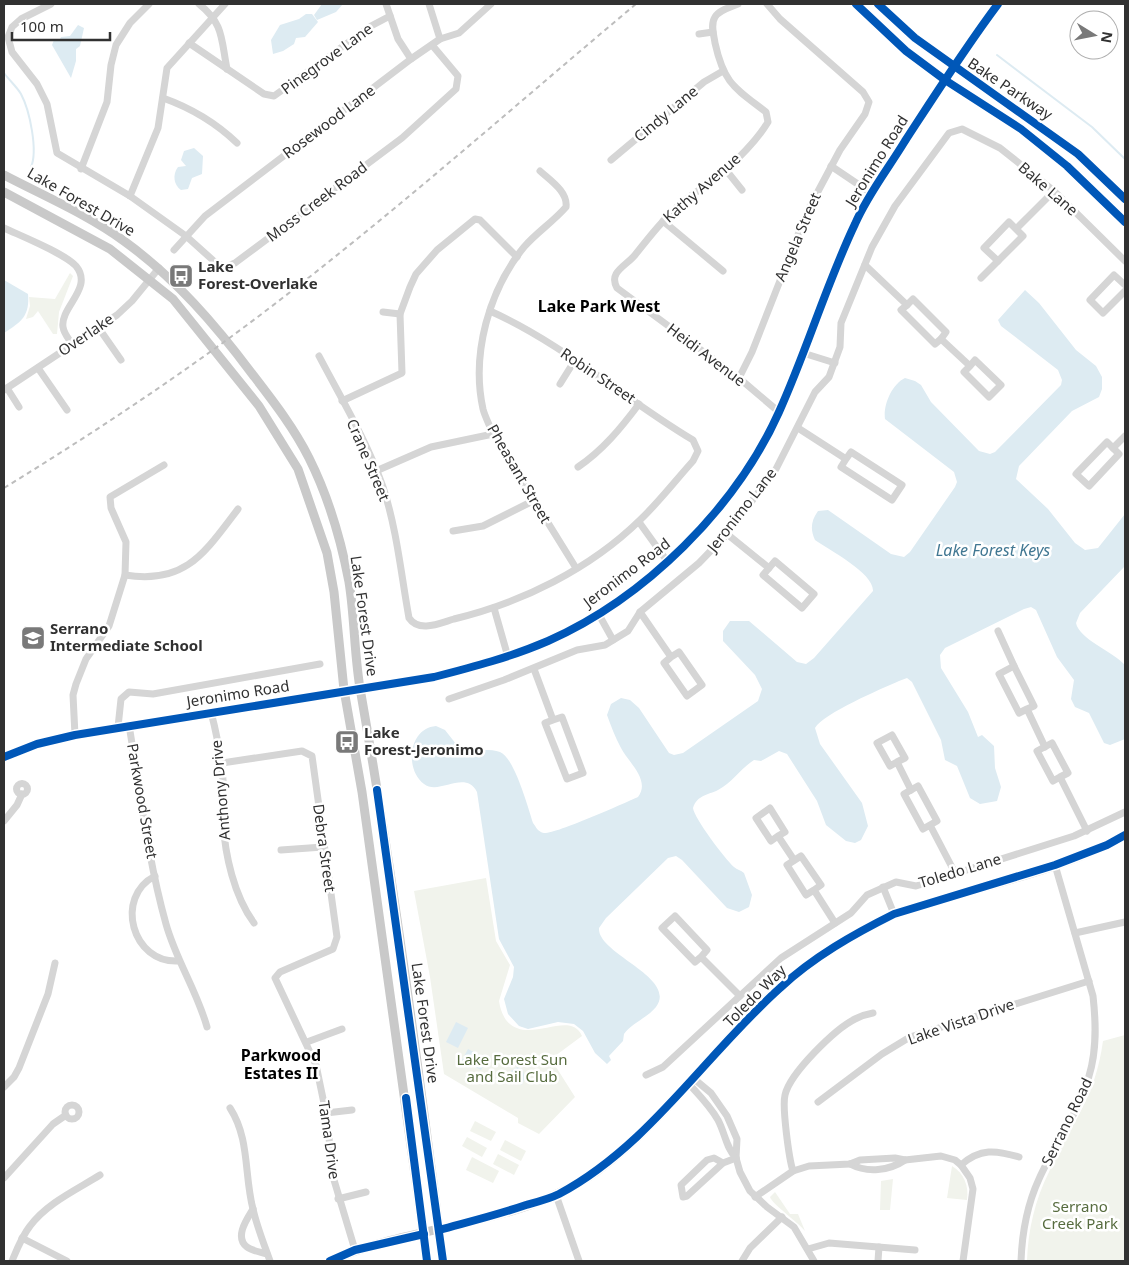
<svg xmlns="http://www.w3.org/2000/svg" width="1129" height="1265" viewBox="0 0 1129 1265" font-family="'Noto Sans',sans-serif">
<rect width="100%" height="100%" fill="#fff"/>
<g fill="#f1f3ec">
<path d="M70 273 73 276 59 312 57 334H53L38 311 33 317 26 319 30 306 29 297 55 299Z"/>
<path d="M486 878 496 941 510 965 499 1001C500 1008 502 1014 506 1020 527 1047 570 1008 582 1036L551 1059 575 1097 539 1134 518 1123V1118L444 1074 430 977 414 891Z"/>
<path d="M1125 1035V1261H1027C1028 1230 1035 1200 1049 1172 1072 1122 1095 1099 1103 1041Z"/>
<path d="M475 1121 496 1132 491 1141 470 1131Z"/>
<path d="M467 1137 487 1148 482 1157 462 1146Z"/>
<path d="M505 1140 526 1151 521 1161 500 1150Z"/>
<path d="M498 1154 519 1165 514 1175 493 1164Z"/>
<path d="M472 1157 499 1171 493 1183 466 1170Z"/>
<path d="M952 1166C964 1173 969 1186 967 1200L947 1198Z"/>
<path d="M893 1179 890 1210H880L881 1181Z"/>
<path d="M775 1192 790 1214H798L805 1231C798 1222 772 1204 770 1197Z"/>
</g>
<g fill="#ddebf2">
<path d="M322 4H343L336 12 317 20 314 15Z"/>
<path d="M306 14H312L318 22 305 37 296 38 294 44 283 51 273 54 271 40 280 25 299 19Z"/>
<path d="M78 25 84 28 80 46 76 49V61L71 78 52 45 54 40 59 41 61 37 70 36Z"/>
<path d="M194 148 203 156 202 174 192 178 188 189 181 190C174 185 172 175 178 167L186 166 181 160 184 151Z"/>
<path d="M4 280 28 294C30 316 21 322 4 333Z"/>
<path d="M1025 290 1039 303 1076 350 1096 366 1102 377V389L1099 397 1072 411 1019 466 1016 479 1048 509 1075 543 1085 550 1098 548 1125 514V566L1080 613 1076 623C1079 639 1112 651 1125 665V739L1110 745 1104 743 1089 713 1075 707 1071 699 1074 680 1057 657 1036 610 1031 607 1024 609 945 648 940 655 941 668 968 712 978 737 982 735 994 746 995 768 1001 787 997 801 980 804 970 798 957 766 945 760 941 740 912 682 907 678 899 681C881 689 824 713 815 728L820 744 862 803 868 826 861 840 855 843 846 841 826 825 817 801 787 754 779 751 761 761 754 760C740 769 733 782 718 790 708 795 697 795 693 808 694 818 725 859 734 867 737 870 741 870 744 873L752 895 749 907 739 912 727 908 682 860 676 856 668 858 606 918 599 928C597 954 678 977 656 1007 647 1018 632 1023 624 1034L623 1041 609 1056 611 1060 607 1064 595 1053 583 1031 574 1024 558 1022 528 1029 519 1026 508 1014 504 999 513 977 514 967 499 939 477 792C465 769 439 796 424 784 404 769 409 728 436 726L445 730 460 749C473 752 488 748 500 752 514 757 528 807 533 823 536 827 538 832 544 833 556 834 622 804 638 797 651 780 628 762 621 748 615 737 611 726 607 715L611 704 621 698 630 700 639 708 669 753 674 755 683 753 758 701 762 689 755 675 723 641V631L730 621H749L797 662 806 664 814 658 873 591C874 573 829 550 815 540 810 529 811 521 818 511L828 510 891 554 904 557 910 552 955 487 957 482 954 472 885 419C883 405 892 384 905 378L915 381 921 385 931 402 979 451 990 454 995 452 1061 385 1062 380 1058 370 1001 326 998 320Z"/>
<path d="M456 1022 468 1028 458 1048 446 1042Z"/>
<path d="M468 1049 487 1059 481 1070 462 1060Z"/>
<path d="M517 1067 522 1069C525 1073 525 1083 521 1085L517 1081 511 1082V1071Z"/>
</g>
<g fill="none" stroke-linecap="round" stroke-linejoin="round">
<g stroke="#ddebf2" stroke-width="2">
<path d="M4 6 6 4"/>
<path d="M997 55 1092 127 1125 159"/>
<path d="M4 73C9 80 17 87 21 94 30 111 38 151 31 167"/>
</g>
<g stroke="#d5d5d5" stroke-width="7">
<path d="M51 4 21 19 12 27 8 37 12 52 37 84 47 104 57 153 130 196 186 236 216 263 226 267 235 263 402 138 456 89 458 76 432 45"/>
<path d="M199 4C224 24 221 39 227 69"/>
<path d="M386 4 398 39 411 59"/>
<path d="M429 4 440 39"/>
<path d="M738 4C731 7 719 10 715 17 710 25 714 35 715 43 724 84 735 88 766 112L768 122C758 139 742 155 727 169 714 181 698 190 684 201 665 217 650 236 635 255 626 266 608 272 617 288L739 378 779 412"/>
<path d="M699 34 713 32"/>
<path d="M189 43 264 94 274 96 371 26 390 16"/>
<path d="M163 98C191 108 215 122 237 143"/>
<path d="M611 160 704 82 723 71"/>
<path d="M831 166 871 193"/>
<path d="M81 169 107 102 111 65 116 45 130 23 149 4"/>
<path d="M726 170 742 190"/>
<path d="M540 171C551 181 568 192 566 207 553 222 537 232 524 247 489 290 471 354 483 409 485 417 490 426 493 434L576 568"/>
<path d="M130 196 158 128 167 68 225 4"/>
<path d="M663 221 723 271"/>
<path d="M4 228C21 236 64 253 76 266 94 288 60 307 63 327 64 334 69 339 72 344"/>
<path d="M1016 229 1023 236 998 261 984 248 1009 222 1016 229 1054 191"/>
<path d="M174 250 205 216 411 59 440 39 459 33 491 4"/>
<path d="M865 265 907 305 901 310 935 344 941 339 970 366 975 360 1001 385 989 397 964 372 970 366"/>
<path d="M981 278 998 261"/>
<path d="M1125 285 1114 275 1090 300 1103 313 1125 291"/>
<path d="M907 305 913 299 946 332 941 339"/>
<path d="M383 312 400 314"/>
<path d="M98 327 121 360"/>
<path d="M803 353 835 363"/>
<path d="M319 356C341 398 367 441 383 487 397 530 401 574 409 618 419 633 440 623 454 619 521 603 590 569 640 520 659 502 675 481 693 461L698 451 693 440C624 399 564 344 490 311"/>
<path d="M38 368 67 410"/>
<path d="M739 378 752 352 807 212 840 150 865 114 869 102 863 92 780 19 767 4"/>
<path d="M560 384 575 360"/>
<path d="M7 388 19 407"/>
<path d="M4 390 117 315 132 301 159 268"/>
<path d="M342 401 402 373 400 314 410 287 416 274 437 250 475 219 480 220 517 257"/>
<path d="M798 428 846 459 851 452 902 485 892 500 841 467 846 459"/>
<path d="M1107 442 1119 454 1089 486 1076 474Z"/>
<path d="M1113 448 1125 436"/>
<path d="M578 467C603 450 621 428 639 404"/>
<path d="M376 471 431 447 493 434"/>
<path d="M639 522 667 561"/>
<path d="M453 531 483 526 533 501"/>
<path d="M727 534 769 568"/>
<path d="M775 561 814 594 802 608 763 575Z"/>
<path d="M125 575C186 585 205 552 238 509"/>
<path d="M494 608 508 657"/>
<path d="M640 612 671 657 679 652 702 685 687 696 664 663 671 657"/>
<path d="M598 613 613 640"/>
<path d="M998 631 1014 666"/>
<path d="M534 669 553 720 562 717 583 773 567 779 545 723 553 720"/>
<path d="M449 699 504 680 577 650 605 645 628 631 640 612 699 563 727 534 776 469 815 392 829 377 840 347 841 323 872 247 895 206 949 133 962 129 1000 148 1054 191 1125 261"/>
<path d="M1027 709 1019 713 999 674 1014 666 1034 706 1027 709 1045 747"/>
<path d="M211 712C217 735 221 756 223 780 224 794 222 808 223 822 225 855 234 896 254 923"/>
<path d="M129 725C140 791 148 860 166 924 176 960 197 991 207 1027"/>
<path d="M118 727 121 699 129 692 153 694 320 664"/>
<path d="M75 735 73 695 76 684 86 659 109 626 125 575 126 542 111 508 110 497 164 465"/>
<path d="M897 762 890 766 877 743 892 735 905 758 897 762 911 790"/>
<path d="M222 763 302 751 312 756 337 937 333 949 280 972 275 978 316 1065 326 1113 334 1180 355 1250"/>
<path d="M1060 777 1053 781 1037 751 1052 743 1068 773 1060 777 1087 831"/>
<circle cx="22" cy="789" r="5.5"/>
<path d="M4 821 17 805 22 794"/>
<path d="M930 825 923 829 904 794 918 786 937 821 930 825 955 873"/>
<path d="M778 836 771 841 756 818 770 808 785 832 778 836 794 860"/>
<path d="M281 850 323 847"/>
<path d="M155 876C114 897 132 964 179 961"/>
<path d="M883 887 894 914"/>
<path d="M814 890 806 895 787 865 801 856 821 885 814 890 835 923"/>
<path d="M1075 933 1125 922"/>
<path d="M701 957 707 950 675 916 662 928 695 962 701 957 740 996"/>
<path d="M307 1042 342 1029"/>
<path d="M646 1075 663 1067 781 958 851 913 867 895 896 882 916 886 1074 836 1125 812"/>
<path d="M693 1078 711 1093 727 1116 737 1139 736 1158 740 1172 750 1191 767 1207 794 1227 814 1261"/>
<path d="M688 1083C699 1095 710 1106 718 1120 725 1133 726 1148 736 1158"/>
<path d="M4 1087 14 1077 19 1068 48 994 55 963"/>
<path d="M818 1102 882 1054 910 1037 1089 981"/>
<circle cx="72" cy="1112" r="7"/>
<path d="M230 1108C250 1139 244 1175 253 1209 257 1227 264 1244 270 1261"/>
<path d="M326 1113 352 1110"/>
<path d="M723 1163 714 1158 707 1160 681 1185 683 1197 687 1196 723 1163 736 1158"/>
<path d="M850 1164C867 1173 889 1171 905 1160"/>
<path d="M961 1165 970 1178 973 1189 963 1261"/>
<path d="M793 1171C789 1159 782 1107 785 1095 790 1073 835 1029 855 1019 861 1016 867 1014 873 1013"/>
<path d="M4 1178 53 1124 66 1115"/>
<path d="M556 1195 579 1261"/>
<path d="M755 1197 793 1171 809 1166 850 1164 860 1160 895 1158 905 1160 941 1156 955 1160 961 1165C980 1148 996 1150 1019 1157"/>
<path d="M338 1199 366 1192"/>
<path d="M253 1209C247 1219 234 1237 247 1247 252 1251 261 1252 267 1254"/>
<path d="M22 1238 67 1261"/>
<path d="M808 1249 829 1243 915 1250"/>
<path d="M12 1261C17 1249 22 1236 30 1226 47 1203 76 1190 100 1175"/>
<path d="M742 1261 750 1248 782 1217"/>
<path d="M878 1261 879 1247"/>
<path d="M1021 1261C1022 1234 1027 1205 1039 1179 1054 1145 1079 1113 1089 1076 1097 1050 1096 1023 1093 996L1055 865"/>
</g>
<g stroke="#c9c9c9" stroke-width="9">
<path d="M856 4 906 51 945 80 1021 129 1067 166 1125 222"/>
<path d="M878 4 915 38 1078 154 1125 199"/>
<path d="M4 175C44 196 87 214 124 241 175 278 215 324 253 375 273 401 294 428 309 458 328 496 341 540 349 582 355 619 354 657 361 694 394 882 419 1072 443 1261"/>
<path d="M4 192 110 249 173 299 259 406 298 469 327 553 334 592 344 690 362 792 427 1261"/>
<path d="M4 757 37 744 75 735 434 677C473 667 511 657 548 641 645 598 736 508 779 412 807 350 826 285 855 224 868 194 888 169 905 141 935 95 965 48 998 4"/>
<path d="M330 1261C416 1223 519 1227 597 1171 667 1120 716 1044 780 987 807 964 837 944 868 927 893 913 919 906 946 898 1006 880 1070 866 1125 835"/>
</g>
<path stroke="#bdbdbd" stroke-width="2" stroke-dasharray="5 4" stroke-linecap="butt" d="M4 488C87 437 169 383 247 325 382 224 507 112 636 4"/>
<defs>
<g id="cycleway">
<path d="M856 4 906 51 945 80 1021 129 1067 166 1125 222"/>
<path d="M878 4 915 38 1078 154 1125 199"/>
<path d="M4 757 37 744 75 735 434 677C473 667 511 657 548 641 645 598 736 508 779 412 807 350 826 285 855 224 868 194 888 169 905 141 935 95 965 48 998 4"/>
<path d="M377 790 443 1261"/>
<path d="M406 1098 427 1261"/>
<path d="M439 1230C468 1222 497 1215 526 1205 537 1202 549 1199 559 1194 649 1146 705 1055 780 988 813 957 854 934 894 914L1055 865 1107 845 1125 835"/>
<path d="M330 1261 355 1250 424 1234"/>
</g>
</defs>
<use href="#cycleway" stroke="#fff" stroke-width="11"/>
<use href="#cycleway" stroke="#0057b8" stroke-width="8"/>
</g>
<defs>
<symbol id="bus-square" viewBox="-11 -11 22 22"><rect x="-9" y="-9" width="18" height="18" rx="4" fill="#797979" stroke="#fff"/><path d="M-5-6H5V4H4V6H2V4H-2V6H-4V4H-5ZM-3.5-4V0h7V-4ZM-3.5 1.2v1.5H-2V1.2ZM2 1.2v1.5H3.5V1.2Z" fill="#fff"/></symbol>
<symbol id="school-square" viewBox="-11 -11 22 22"><rect x="-9" y="-9" width="18" height="18" rx="4" fill="#797979" stroke="#fff"/><path d="M0-5L7-2L0 1L-7-2ZM-4 1L0 2.5L4 1V4Q0 6-4 4Z" fill="#fff"/></symbol>
</defs>
<g fill-rule="evenodd">
<use href="#bus-square" x="167" y="262" width="28" height="28"/>
<use href="#school-square" x="19" y="624" width="28" height="28"/>
<use href="#bus-square" x="333" y="728" width="28" height="28"/>
</g>
<g text-anchor="middle" stroke-width="5" stroke-linejoin="round" paint-order="stroke">
<g font-size="15" fill="#313131" stroke="#fff">
<text transform="translate(327 59) rotate(-36)" y="5">Pinegrove Lane</text>
<text transform="translate(1010 89) rotate(34)" y="5">Bake Parkway</text>
<text transform="translate(666 114) rotate(-40)" y="5">Cindy Lane</text>
<text transform="translate(329 122) rotate(-37)" y="5">Rosewood Lane</text>
<text transform="translate(877 161) rotate(-58)" y="5">Jeronimo Road</text>
<text transform="translate(702 188) rotate(-41)" y="5">Kathy Avenue</text>
<text transform="translate(1048 189) rotate(41)" y="5">Bake Lane</text>
<text transform="translate(81 202) rotate(30)" y="5">Lake Forest Drive</text>
<text transform="translate(317 202) rotate(-37)" y="5">Moss Creek Road</text>
<text transform="translate(798 237) rotate(-67)" y="5">Angela Street</text>
<text transform="translate(86 335) rotate(-34)" y="5">Overlake</text>
<text transform="translate(706 355) rotate(37)" y="5">Heidi Avenue</text>
<text transform="translate(598 376) rotate(34)" y="5">Robin Street</text>
<text transform="translate(368 460) rotate(67)" y="5">Crane Street</text>
<text transform="translate(519 474) rotate(60)" y="5">Pheasant Street</text>
<text transform="translate(742 510) rotate(-52)" y="5">Jeronimo Lane</text>
<text transform="translate(627 573) rotate(-37)" y="5">Jeronimo Road</text>
<text transform="translate(364 616) rotate(82)" y="5">Lake Forest Drive</text>
<text transform="translate(238 694) rotate(-9)" y="5">Jeronimo Road</text>
<text transform="translate(221 790) rotate(-95)" y="5">Anthony Drive</text>
<text transform="translate(142 801) rotate(80)" y="5">Parkwood Street</text>
<text transform="translate(324 848) rotate(82)" y="5">Debra Street</text>
<text transform="translate(960 871) rotate(-17)" y="5">Toledo Lane</text>
<text transform="translate(755 996) rotate(-45)" y="5">Toledo Way</text>
<text transform="translate(961 1022) rotate(-19)" y="5">Lake Vista Drive</text>
<text transform="translate(425 1023) rotate(82)" y="5">Lake Forest Drive</text>
<text transform="translate(1067 1122) rotate(-64)" y="5">Serrano Road</text>
<text transform="translate(329 1140) rotate(82)" y="5">Tama Drive</text>
</g>
<g font-size="15" font-weight="bold" fill="#313131" stroke="#fff" text-anchor="start">
<text x="198" y="272">Lake<tspan x="198" dy="17">Forest-Overlake</tspan></text>
<text x="50" y="634">Serrano<tspan x="50" dy="17">Intermediate School</tspan></text>
<text x="364" y="738">Lake<tspan x="364" dy="17">Forest-Jeronimo</tspan></text>
</g>
<g font-size="15" fill="#576c3f" stroke="#fff">
<text x="512" y="1065">Lake Forest Sun<tspan x="512" dy="17">and Sail Club</tspan></text>
<text x="1080" y="1212">Serrano<tspan x="1080" dy="17">Creek Park</tspan></text>
</g>
<g font-size="16" font-weight="bold" fill="#000" stroke="#fff">
<text x="599" y="312">Lake Park West</text>
<text x="281" y="1061">Parkwood<tspan x="281" dy="18">Estates II</tspan></text>
</g>
<g font-size="16" font-style="italic" fill="#417792" stroke="#fff">
<text x="993" y="556">Lake Forest Keys</text>
</g>
</g>
<rect width="1129" height="1265" fill="none" stroke="#313131" stroke-width="10"/>
<g transform="translate(1094 35) rotate(100)"><circle r="24" fill="#ffffff" stroke="#adadad"/>
<path d="M0-4L9 19L0 12L-9 19Z" fill="#797979"/>
<text y="-8" font-size="14" font-weight="bold" text-anchor="middle" fill="#313131">N</text>
</g>
<path d="M12 32v8h98v-8" fill="none" stroke="#313131" stroke-width="2.5"/>
<text x="20" y="32" font-size="15" fill="#313131" stroke="#ffffff" stroke-width="4" paint-order="stroke">100 m</text>
</svg>
